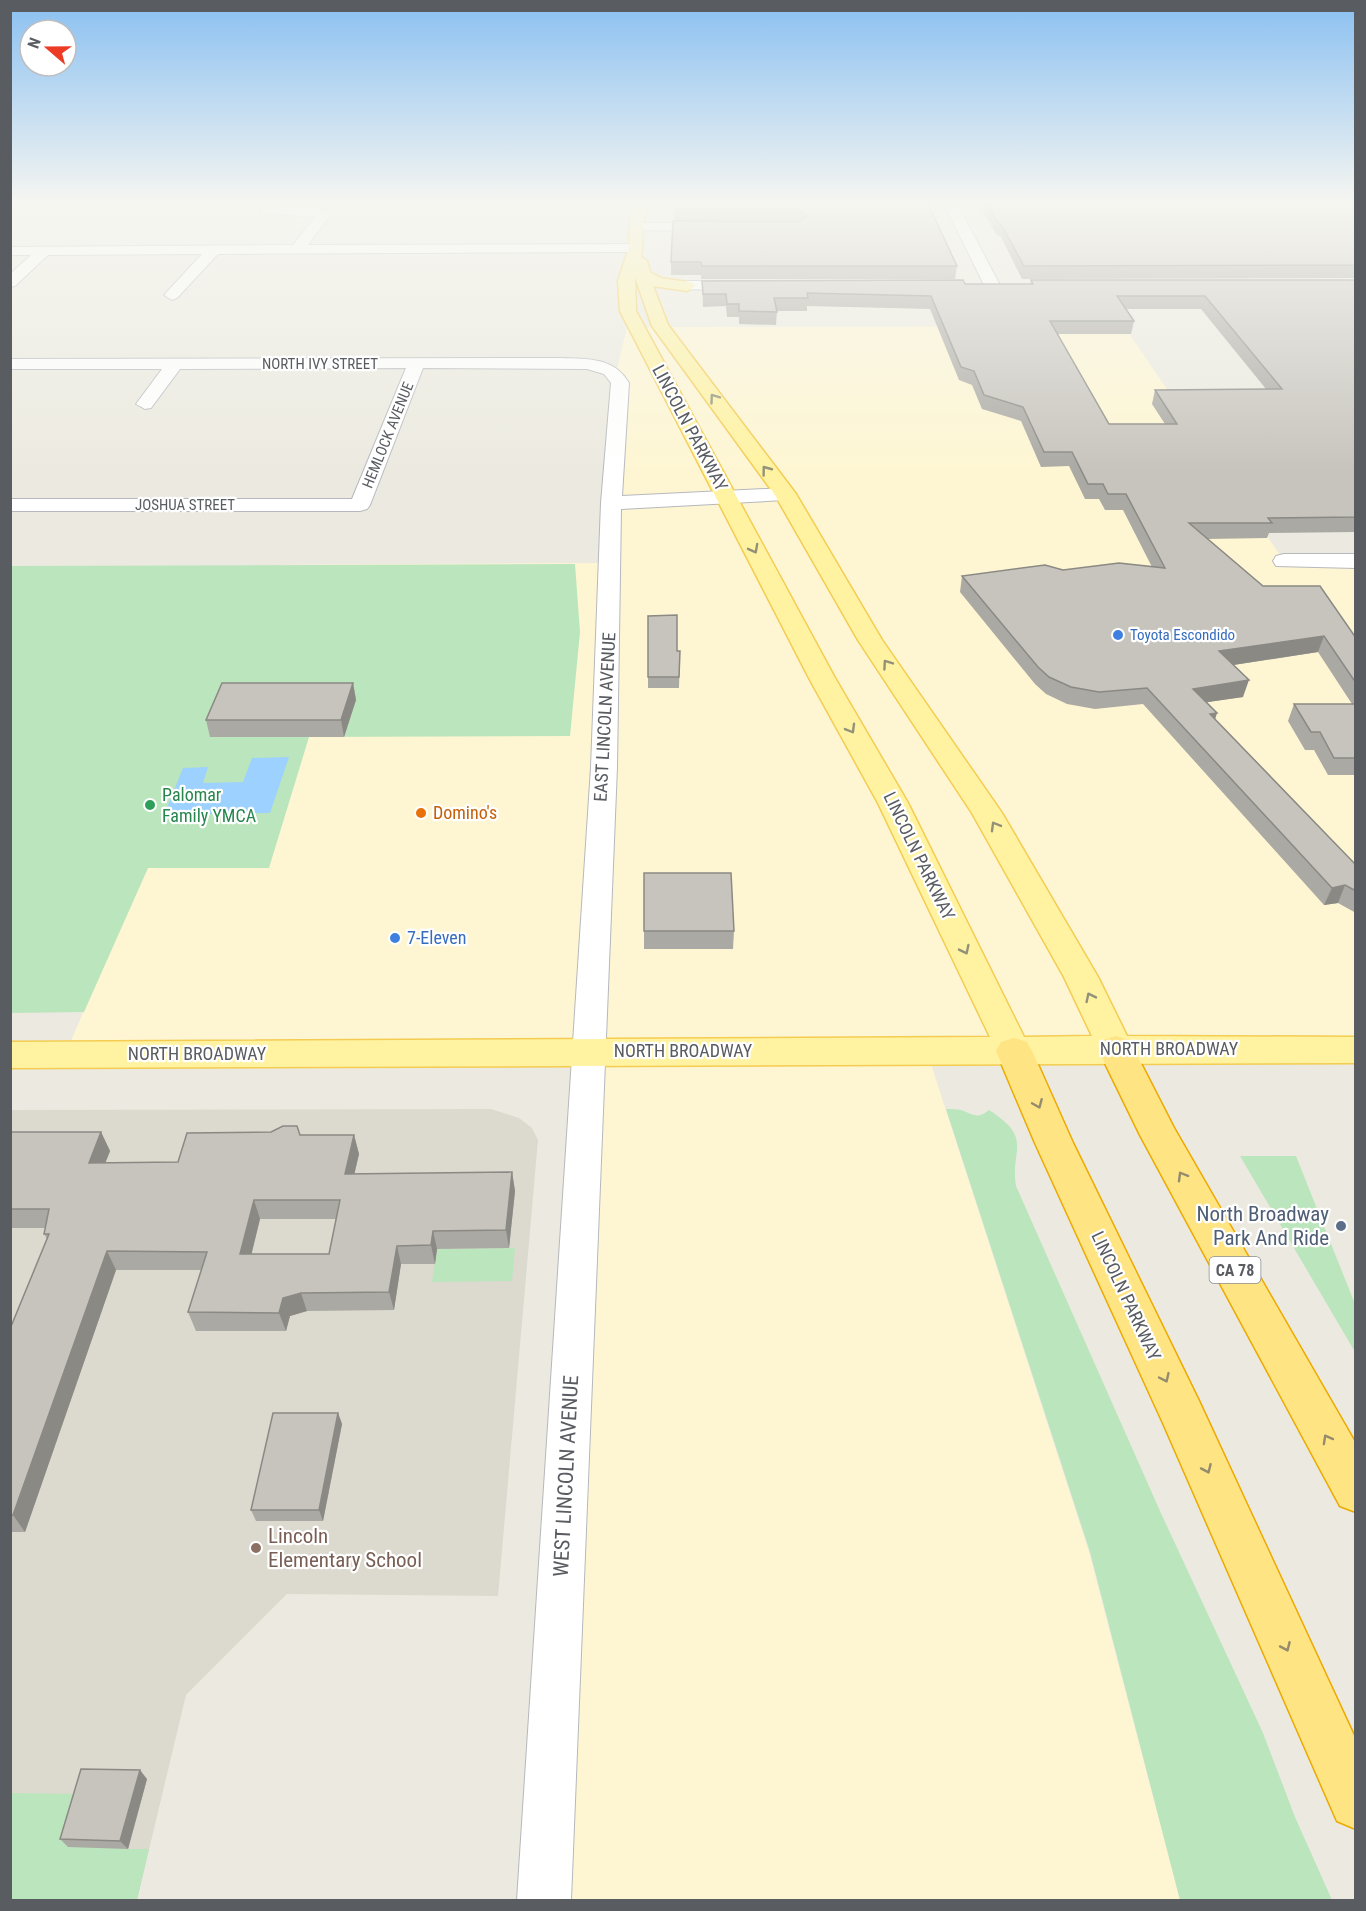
<svg xmlns="http://www.w3.org/2000/svg" width="1366" height="1911" viewBox="0 0 1366 1911" font-family="'Roboto Condensed',sans-serif">
<rect width="100%" height="100%" fill="#eceae0"/>
<path fill="#fef6d3" d="M1124 326 1284 561H1356L1355 1050 927 1052 1089 1552 1180 1900H544L588 1051 65 1055 199 743 283 565 610 563 616 373 627 327Z"/>
<path fill="#dcd9ce" d="M491 1109 519 1118 532 1128 538 1140 498 1596 287 1594 186 1695 137 1900H11L10 1110Z"/>
<g fill="#bbe5bc">
<path d="M575 564 580 632 570 736 309 737 269 868H148L84 1012 11 1013 10 566Z"/>
<path d="M946 1109C950 1109 957 1109 961 1110 973 1114 977 1120 989 1110 1034 1139 1010 1148 1016 1186L1160 1511 1263 1733 1295 1817 1332 1900H1180L1090 1552Z"/>
<path d="M1240 1156H1296L1355 1304V1352Z"/>
<path d="M515 1248 512 1281 432 1282 437 1249Z"/>
<path d="M11 1793 84 1794 128 1849H149L137 1900H11Z"/>
</g>
<path fill="#9dd1ff" d="M289 757 270 813 164 815 183 768 208 767 203 783 243 782 252 758Z"/>
<g fill="none" stroke-linecap="round" stroke-linejoin="round">
<defs>
<g id="minor">
<path d="M944 204H957L1000 285 997 288H987L984 285Z"/>
<path d="M266 206C285 206 316 201 330 215L308 245 636 244 643 248 636 252 218 254 177 298 172 300 164 295 202 254 48 255 15 286 10 287V274L31 255H10V247L293 245 315 217 261 213V207Z"/>
<path d="M637 223H714L721 227 714 231 632 230 630 227Z"/>
<path d="M687 281H746L754 286 746 291 682 289 679 286Z"/>
<path d="M561 358C588 359 614 357 629 383L622 496 785 488 792 490 795 494 792 498 785 500 621 509 617 767 571 1900H517L591 767 601 503 611 383 604 374 587 369 423 368 370 505 367 509 360 511H10V499H352L406 368 180 369 151 408 145 409 136 404 162 369H10V359Z"/>
<path d="M1284 554H1356V568L1276 566 1273 561 1276 556Z"/>
</g>
<path id="major" d="M631 204H645L641 257 647 261 650 272 661 278 693 283 695 286 687 291 653 286 668 325 796 494 882 640 1002 813 1098 977 1127 1036 1356 1037V1063L10 1068V1042L990 1037 878 803 809 678 620 311 618 281 629 248ZM635 277 652 326 775 495 858 640 972 813 1064 977 1092 1036 1024 1037 908 803 835 678 636 311Z"/>
<g id="highway">
<path d="M1116 1036 1129 1040 1174 1128 1356 1444V1512L1340 1506 1140 1135 1098 1049 1103 1040Z"/>
<path d="M1014 1038 1027 1042 1032 1051 1073 1143 1199 1401 1356 1740V1829L1337 1821 1163 1423 1035 1143 996 1051 1001 1042Z"/>
</g>
</defs>
<use href="#minor" stroke="#b6b8bd" stroke-width="2"/>
<use href="#major" stroke="#f4cc51" stroke-width="3"/>
<use href="#highway" stroke="#ecaa00" stroke-width="3"/>
<use href="#minor" fill="#fff" fill-rule="evenodd"/>
<use href="#major" fill="#fff3a2" fill-rule="evenodd"/>
<use href="#highway" fill="#ffe484" fill-rule="evenodd"/>
</g>
<g fill="#aba9a3" fill-rule="evenodd">
<path d="M928 204 957 266 955 279H701V275H671V262L798 221H674V209Z"/>
<path d="M979 204H1356V278L1022 279 1001 237 996 234Z"/>
<path d="M1031 280H1356V532L1269 533 1267 538 1207 539 1263 586 1356 638V775H1328L1314 750H1305L1288 721 1294 704H1352L1318 652 1233 665 1243 697 1207 702 1215 719 1356 865V913L1338 903 1324 905 1143 704 1095 709 1067 704 1046 694 1035 684 960 592 962 576 1063 570 1152 567 1123 510H1105L1099 499H1085L1069 466 1041 467 1021 421 982 409 972 385 959 380 930 309 807 306V311H777L776 325 739 324V317H727L726 306 703 307 702 281 965 284H1030ZM1126 309H1201L1266 389 1155 390 1152 404 1165 424H1109L1058 334H1131L1134 321Z"/>
<path d="M648 616 677 651H680L679 688H648Z"/>
<path d="M353 683 356 700 344 737H210L206 720Z"/>
<path d="M644 931H734L733 949H644Z"/>
<path d="M10 1132H101L110 1151 105 1163 178 1162 300 1135H354L359 1154 354 1174 512 1172 515 1191 509 1248 437 1249 435 1264H401L394 1310 307 1311 290 1316 286 1331H196L188 1312 202 1270H116L25 1532H10V1329L47 1239 44 1234 45 1228H10ZM260 1219H336L329 1254H251Z"/>
<path d="M338 1413 342 1424 323 1521H256L251 1510Z"/>
<path d="M147 1779 128 1849 68 1847 60 1839Z"/>
</g>
<g fill="#8b8984">
<path d="M1324 636 1318 652 1214 668 1219 651Z"/>
<path d="M1249 680 1243 697 1188 705 1193 689Z"/>
<path d="M353 683 356 700 344 737 341 720Z"/>
<path d="M1217 713 1212 730 1210 714Z"/>
<path d="M1345 885 1338 903 1324 905 1332 888Z"/>
<path d="M101 1132 110 1151 98 1182 89 1163Z"/>
<path d="M354 1135 359 1154 350 1193 345 1174Z"/>
<path d="M512 1172 515 1191 509 1248 506 1230Z"/>
<path d="M254 1200 260 1219 247 1273 240 1254Z"/>
<path d="M433 1231 437 1249 435 1264 431 1245Z"/>
<path d="M397 1246 401 1264 394 1310 389 1292Z"/>
<path d="M107 1251 116 1270 25 1532 13 1515Z"/>
<path d="M301 1293 307 1311 290 1316 286 1331 279 1313 283 1298Z"/>
<path d="M338 1413 342 1424 323 1521 319 1510Z"/>
<path d="M140 1770 147 1779 128 1849 120 1841Z"/>
</g>
<g fill="#c7c4bd" stroke="#8b8984" stroke-width="1.5" fill-rule="evenodd">
<path d="M675 204H928L957 266H702L701 262H671L673 221 798 222 807 216 798 209H674Z"/>
<path d="M987 204H1356V265L1024 266 1002 226 998 223Z"/>
<path d="M963 280 965 284H1033L1031 280H1356V517L1268 518 1272 523H1189L1263 586H1320L1356 638V683L1324 636 1219 651 1249 680 1193 689 1217 713 1210 714 1356 865V891L1345 885 1332 888 1147 688 1099 692 1071 687 1049 677 1038 667 962 576 1045 565 1063 570 1119 563 1165 568 1126 494H1108L1103 484H1088L1072 452H1044L1023 407 984 395 974 371 961 367 931 296 807 293 808 298H774L777 312 739 311V304H727L726 294H703L702 281ZM1117 296H1205L1282 389 1155 390 1177 424H1109L1050 321H1134Z"/>
<path d="M677 615V651H680L679 677H648V616Z"/>
<path d="M222 683H353L341 720H206Z"/>
<path d="M1294 704H1356V758H1334L1320 732H1311Z"/>
<path d="M644 873H731L734 931H644Z"/>
<path d="M283 1126H297L300 1135H354L345 1174 512 1172 506 1230 433 1231 431 1245 397 1246 389 1292 301 1293 283 1298 279 1313 188 1312 207 1252 107 1251 13 1515H10V1329L49 1234H44L49 1209H10V1132H101L89 1163 178 1162 187 1133 271 1132ZM254 1200H340L329 1254H240Z"/>
<path d="M273 1413H338L319 1510H251Z"/>
<path d="M81 1769 140 1770 120 1841 60 1839Z"/>
</g>
<defs><path id="oneway-chevron" d="M-2-3.5L2.5 0L-2 3.5" fill="none" stroke-width="1.6" stroke-linecap="round" stroke-linejoin="round" transform="scale(1.5)"/></defs>
<g stroke="#939178">
<use href="#oneway-chevron" transform="translate(714 398) rotate(-126)"/>
<use href="#oneway-chevron" transform="translate(766 470) rotate(-127)"/>
<use href="#oneway-chevron" transform="translate(754 549) rotate(62)"/>
<use href="#oneway-chevron" transform="translate(887 664) rotate(-125)"/>
<use href="#oneway-chevron" transform="translate(851 729) rotate(60)"/>
<use href="#oneway-chevron" transform="translate(995 826) rotate(-120)"/>
<use href="#oneway-chevron" transform="translate(965 950) rotate(64)"/>
<use href="#oneway-chevron" transform="translate(1090 997) rotate(-116)"/>
</g>
<g stroke="#938c6d">
<use href="#oneway-chevron" transform="translate(1038 1104) rotate(67)"/>
<use href="#oneway-chevron" transform="translate(1182 1176) rotate(-120)"/>
<use href="#oneway-chevron" transform="translate(1165 1378) rotate(65)"/>
<use href="#oneway-chevron" transform="translate(1327 1439) rotate(-119)"/>
<use href="#oneway-chevron" transform="translate(1207 1469) rotate(66)"/>
<use href="#oneway-chevron" transform="translate(1286 1647) rotate(66)"/>
</g>
<linearGradient id="sky" x2="0" y2="1"><stop stop-color="#8ac0f1"/><stop offset="0.43" stop-color="#f6f6f1"/><stop offset="1" stop-color="#f6f6f1" stop-opacity="0"/></linearGradient>
<rect width="1366" height="472" fill="url(#sky)"/>
<g fill="#3f7fe0" stroke="#fff" stroke-width="2">
<circle cx="1118" cy="635" r="6"/>
<circle cx="395" cy="938" r="6"/>
</g>
<circle fill="#2e9e5b" stroke="#fff" stroke-width="2" cx="150" cy="805" r="6"/>
<circle fill="#e8710a" stroke="#fff" stroke-width="2" cx="421" cy="813" r="6"/>
<circle fill="#5c6f8a" stroke="#fff" stroke-width="2" cx="1341" cy="1226" r="6"/>
<circle fill="#8d6e63" stroke="#fff" stroke-width="2" cx="256" cy="1548" r="6"/>
<g text-anchor="middle" stroke-width="4.5" stroke-linejoin="round" paint-order="stroke">
<g font-size="15" fill="#595c61" stroke="#fff">
<text x="320" y="369">NORTH IVY STREET</text>
<text transform="translate(388 435) rotate(-68)" y="5">HEMLOCK AVENUE</text>
<text x="185" y="510">JOSHUA STREET</text>
</g>
<g font-size="15" fill="#366cbe" stroke="#fff" text-anchor="start">
<text x="1130" y="640">Toyota Escondido</text>
</g>
<rect fill="#fff" stroke="#8b8d90" stroke-width="1.5" x="1209.5" y="1257" width="51" height="26" rx="4.5"/>
<g font-size="16" font-weight="bold" fill="#595c61">
<text x="1235" y="1276">CA 78</text>
</g>
<g font-size="18" fill="#595c61" stroke="#fff">
<text transform="translate(690 428) rotate(62)" y="6">LINCOLN PARKWAY</text>
<text transform="translate(605 717) rotate(-87)" y="6">EAST LINCOLN AVENUE</text>
<text transform="translate(919 856) rotate(64)" y="6">LINCOLN PARKWAY</text>
<text x="1169" y="1055">NORTH BROADWAY</text>
<text x="683" y="1057">NORTH BROADWAY</text>
<text x="197" y="1060">NORTH BROADWAY</text>
<text transform="translate(1126 1296) rotate(65)" y="6">LINCOLN PARKWAY</text>
</g>
<g font-size="18" fill="#27864d" stroke="#fff" text-anchor="start">
<text x="162" y="801">Palomar<tspan x="162" dy="21">Family YMCA</tspan></text>
</g>
<g font-size="18" fill="#c56008" stroke="#fff" text-anchor="start">
<text x="433" y="819">Domino's</text>
</g>
<g font-size="18" fill="#366cbe" stroke="#fff" text-anchor="start">
<text x="407" y="944">7-Eleven</text>
</g>
<g font-size="21" fill="#4e5e75" stroke="#fff" text-anchor="end">
<text x="1329" y="1221">North Broadway<tspan x="1329" dy="24">Park And Ride</tspan></text>
</g>
<g font-size="21" fill="#595c61" stroke="#fff">
<text transform="translate(566 1476) rotate(-87)" y="7">WEST LINCOLN AVENUE</text>
</g>
<g font-size="21" fill="#785e54" stroke="#fff" text-anchor="start">
<text x="268" y="1543">Lincoln<tspan x="268" dy="24">Elementary School</tspan></text>
</g>
</g>
<rect width="1366" height="1911" fill="none" stroke="#595c61" stroke-width="24"/>
<g transform="translate(48 48) rotate(290)"><circle r="28" fill="#ffffff" stroke="#bdbec0" stroke-width="1.5"/>
<path d="M0-4.5L10 22L0 15L-10 22Z" fill="#ec3c26"/>
<text y="-9" font-size="16" font-weight="bold" text-anchor="middle" fill="#595c61">N</text>
</g>
</svg>
